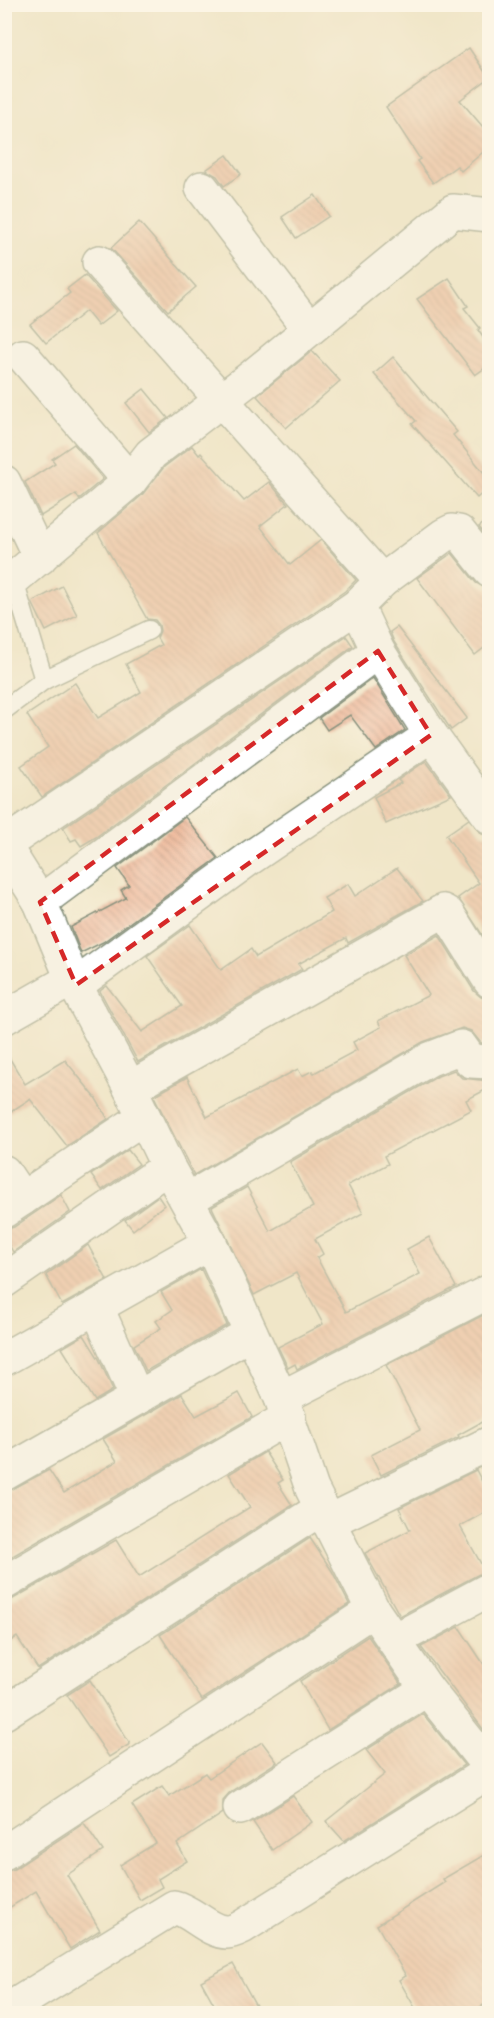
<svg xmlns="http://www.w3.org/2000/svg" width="494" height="2018" viewBox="0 0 494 2018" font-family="Itim,sans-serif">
<defs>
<pattern id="building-back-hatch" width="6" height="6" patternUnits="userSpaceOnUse" patternTransform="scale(1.5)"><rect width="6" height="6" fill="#edb495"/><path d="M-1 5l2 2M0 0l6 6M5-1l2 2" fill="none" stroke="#bf947a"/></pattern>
</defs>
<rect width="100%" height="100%" fill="#fcf5e5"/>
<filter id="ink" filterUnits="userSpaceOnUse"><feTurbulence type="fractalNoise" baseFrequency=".0167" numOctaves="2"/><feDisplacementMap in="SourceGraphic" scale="12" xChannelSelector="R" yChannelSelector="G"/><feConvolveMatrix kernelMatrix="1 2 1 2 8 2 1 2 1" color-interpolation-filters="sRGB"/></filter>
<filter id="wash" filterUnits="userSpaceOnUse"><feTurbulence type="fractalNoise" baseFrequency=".008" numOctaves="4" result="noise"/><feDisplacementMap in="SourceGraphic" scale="24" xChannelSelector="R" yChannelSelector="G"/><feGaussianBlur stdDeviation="1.35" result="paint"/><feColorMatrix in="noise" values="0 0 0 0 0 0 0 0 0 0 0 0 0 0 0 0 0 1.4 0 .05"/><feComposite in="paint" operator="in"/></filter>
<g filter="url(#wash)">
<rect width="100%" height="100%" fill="#f0e6c8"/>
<g id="blocks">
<g fill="url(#building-back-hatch)">
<path d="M469 48 489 78 460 100 489 134V147L461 171 457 166 433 183 417 161 420 159 386 107Z"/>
<path d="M227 155 241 174 224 186 217 176 206 170Z"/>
<path d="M315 195 329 216 296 238 282 217Z"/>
<path d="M139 222 196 287 168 311 111 248Z"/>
<path d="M85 275 117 311 98 326 86 311 46 343 30 324 70 293 67 289Z"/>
<path d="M449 278 468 306 464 308 480 328 478 330 489 346V365L475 375 417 299Z"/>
<path d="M312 351 340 381 286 428 257 396Z"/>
<path d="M393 357 457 432 453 435 489 479V487L477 498 412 424 416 421 374 374Z"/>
<path d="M144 389 168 418 149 432 126 403Z"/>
<path d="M74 444 103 479 79 499 76 494 41 516 25 482 55 463 52 459Z"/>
<path d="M192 446 199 455 201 453 244 501 269 482 288 504 260 526 290 565 321 540 356 580 345 591 42 797 21 766 48 747 27 715 75 683 98 718 141 692 126 664 161 645 157 638 160 631 159 625 155 620 147 619 98 533 142 495 164 467Z"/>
<path d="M489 519V540L479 527Z"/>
<path d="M452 553 476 583 489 589V644L475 655 417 578Z"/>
<path d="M62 586 77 615 46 631 32 602Z"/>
<path d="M397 627 467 718 451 730 394 642 390 632Z"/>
<path d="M346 636 353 646 96 837 81 846 76 839 71 841 63 828Z"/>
<path d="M373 678 405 730 376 750 350 715 327 730 319 718Z"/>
<path d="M426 761 451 795 386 824 374 797 401 783 398 780Z"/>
<path d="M185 817 218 858 103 942 81 953 71 927 126 898 121 890 129 885 117 868Z"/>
<path d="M469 819 482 834 489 835V945L458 898 479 883 446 835Z"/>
<path d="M397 868 423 901 348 943 346 938 298 964 302 969 138 1062 100 991 107 986 142 1032 182 1006 147 956 190 925 221 970 251 949 256 957 332 912 324 898 348 884 355 896Z"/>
<path d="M439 935 474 991 481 997 489 1000V1043H481L471 1031 462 1028 423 1042 194 1175 154 1096 187 1077 207 1117 298 1069 302 1076 312 1071 314 1073 357 1050 353 1042 381 1027 378 1021 429 995 404 955Z"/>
<path d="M4 1049 25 1084 65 1060 95 1097 108 1119 67 1146 30 1099 4 1116Z"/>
<path d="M454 1070 462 1078 489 1081V1088L466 1100 471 1110 384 1156 388 1164 348 1185 363 1213 315 1239 323 1254 317 1258 346 1312 420 1274 407 1249 429 1237 456 1287 297 1369 295 1364 288 1368 278 1347 323 1324 296 1273 254 1295 212 1207 247 1187 270 1231 313 1207 290 1162 438 1076Z"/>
<path d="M128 1150 139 1164 102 1190 91 1175Z"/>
<path d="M61 1195 70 1212 13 1252 4 1236V1230L14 1227Z"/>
<path d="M158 1196 164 1205 133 1230 125 1220Z"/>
<path d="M88 1245 107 1280 62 1305 46 1275Z"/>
<path d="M201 1269 227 1325 146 1371 134 1345 161 1328 156 1321 172 1310 161 1292Z"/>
<path d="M489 1312V1418L458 1435 459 1437 381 1475 371 1455 420 1430 386 1365Z"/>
<path d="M84 1335 99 1359 113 1390 95 1401 62 1348Z"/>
<path d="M239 1393 252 1417 4 1561V1493L49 1470 64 1493 117 1461 103 1439 182 1394 196 1416Z"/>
<path d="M265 1452 283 1480 278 1483 292 1505 38 1669 17 1637 4 1645V1602L13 1599 116 1540 139 1577 250 1507 229 1474Z"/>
<path d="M476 1470 489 1495V1510L460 1526 485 1571 400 1616 365 1553 410 1530 399 1508Z"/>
<path d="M310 1538 332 1571 349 1604 202 1700 160 1635Z"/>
<path d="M459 1627 489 1672V1737L421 1647Z"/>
<path d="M368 1636 401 1684 328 1730 300 1681Z"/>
<path d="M90 1680 130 1744 109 1757 67 1695Z"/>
<path d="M423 1714 464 1765 344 1841 326 1821 385 1774 366 1750Z"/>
<path d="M262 1742 277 1762 230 1792 223 1800V1813L177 1844 187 1861 158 1879 162 1887 140 1900 120 1865 156 1843 132 1805 162 1786 169 1796 205 1773 209 1778Z"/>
<path d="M293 1796 312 1822 272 1850 253 1822Z"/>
<path d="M84 1823 103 1851 67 1875 100 1930 70 1949 36 1891 4 1911V1872L14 1869Z"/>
<path d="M489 1852V2002L470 2013H418L399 1980 406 1976 377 1925 445 1882 443 1879Z"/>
<path d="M233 1964 260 2013H219L201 1981Z"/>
</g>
</g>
</g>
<g filter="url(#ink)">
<use href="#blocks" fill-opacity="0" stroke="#88927e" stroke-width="1.5"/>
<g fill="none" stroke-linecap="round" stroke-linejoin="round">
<defs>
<g id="lane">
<path d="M44 680 149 630"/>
<path d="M4 710 44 680 14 581"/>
</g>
<g id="street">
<path d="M202 188 309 329"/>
<path d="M99 262 382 581"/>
<path d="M23 356 130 481"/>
<path d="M4 482 40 558"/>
<path d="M490 571 459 532 452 531 444 535 382 581 357 606 4 845 40 902 72 979 130 1088 168 1167 210 1243 281 1398 312 1489 373 1610 427 1689 490 1768"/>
<path d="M4 587 130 481 151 454 254 375 453 211 490 215"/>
<path d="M431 735 490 817"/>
<path d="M40 902 378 651"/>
<path d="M76 985 250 858 431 735 378 651 357 606"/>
<path d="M4 1018 72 979"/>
<path d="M130 1088 443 911 448 914 490 981"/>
<path d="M4 1172 22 1199"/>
<path d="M187 1200 430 1059 461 1047 471 1061 490 1062"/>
<path d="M4 1211 144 1117"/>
<path d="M4 1281 168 1167"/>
<path d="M97 1308 137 1398"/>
<path d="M4 1359 210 1243"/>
<path d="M281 1398 490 1291"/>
<path d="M4 1474 251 1333"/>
<path d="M328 1522 490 1443"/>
<path d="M4 1583 289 1417"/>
<path d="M395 1640 490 1589"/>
<path d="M4 1713 322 1508"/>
<path d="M240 1808 427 1689"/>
<path d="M4 1853 373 1610"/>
<path d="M4 2012 174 1907C192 1911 209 1932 227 1932 232 1932 238 1929 242 1927L490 1771"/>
</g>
</defs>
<use href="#lane" stroke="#88927e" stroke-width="21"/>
<use href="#street" stroke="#88927e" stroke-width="36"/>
<use href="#lane" stroke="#fff" stroke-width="18"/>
<use href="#street" stroke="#fff" stroke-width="33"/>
</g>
</g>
<path d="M0 0H494V2018H0ZM378 651 431 735 76 985 40 902Z" fill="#f0e6c8" fill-opacity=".55" fill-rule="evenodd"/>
<path fill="none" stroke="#d62828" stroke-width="4.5" stroke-dasharray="12 8" stroke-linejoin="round" d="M378 651 431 735 76 985 40 902Z"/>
<rect width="494" height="2018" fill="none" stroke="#fcf5e5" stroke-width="24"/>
</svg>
